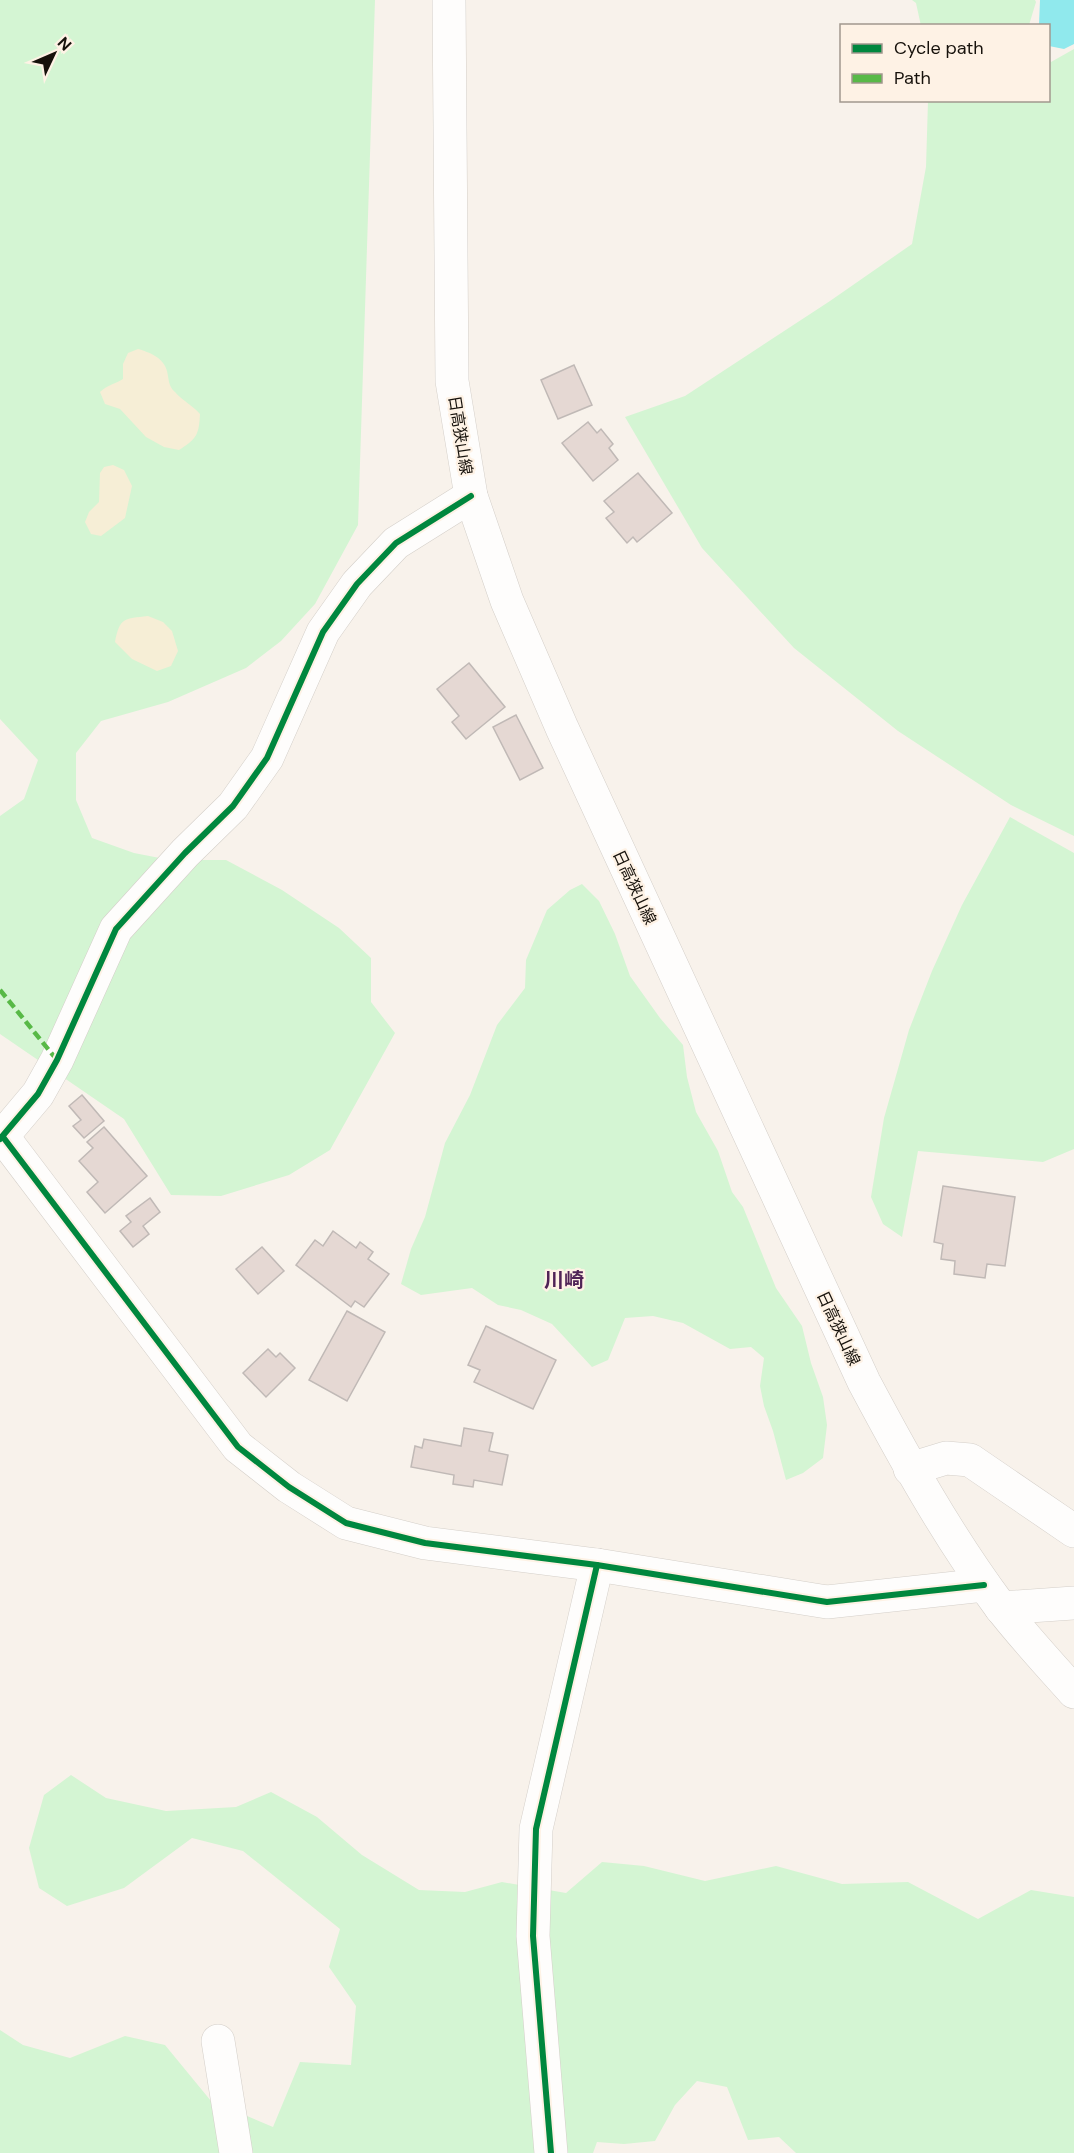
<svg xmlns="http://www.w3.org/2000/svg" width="1074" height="2153" viewBox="0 0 1074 2153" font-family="'DM Sans','Noto Sans JP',sans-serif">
<rect width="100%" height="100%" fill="#f8f2eb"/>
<g fill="#d4f5d3">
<path d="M0 0H375L358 525 315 604 281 641 246 668 168 702 101 721 76 753V800L92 838 134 853 170 860H226L282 890 339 928 371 958V1002L395 1033 330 1150 289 1175 221 1196 171 1195 124 1119 0 1034V816L24 799 38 760 0 719Z"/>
<path d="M912 0H1035L1036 2 1029 25 921 26 916 3Z"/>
<path d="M1074 49V836L1011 805 898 731 794 648 702 548 625 417 685 396 830 301 912 244 926 167 928 101 1048 100 1049 60 1051 62Z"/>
<path d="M1010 817 1074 853V1149L1043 1162 918 1151 902 1237 883 1224 871 1197 884 1118 909 1030 932 971 962 905Z"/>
<path d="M582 884 599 901 615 934 630 976 660 1018 683 1045 687 1077 696 1112 718 1151 732 1192 743 1207 776 1288 802 1326 811 1363 823 1397 827 1425 823 1458 803 1473 786 1480 773 1431 764 1406 760 1386 764 1358 751 1347 730 1349 683 1323 653 1316 625 1318 608 1360 592 1367 552 1324 521 1310 498 1305 472 1288 421 1295 401 1284 411 1249 425 1217 445 1143 470 1095 497 1025 525 988 526 960 547 910 570 890Z"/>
<path d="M71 1775 106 1798 166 1811 236 1807 271 1792 317 1817 362 1855 419 1890 465 1892 502 1882 566 1893 602 1862 644 1866 705 1881 776 1866 842 1884 908 1882 978 1919 1031 1890 1074 1897V2153H796L779 2137 748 2140 727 2087 697 2081 675 2105 655 2141 624 2144 597 2142 593 2153H0V2030L23 2045 70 2058 125 2036 165 2045 211 2101 273 2127 300 2062 351 2065 356 2006 329 1967 340 1929 243 1851 192 1838 124 1888 67 1906 39 1888 29 1848 44 1795Z"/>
</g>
<g fill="#f6eed6">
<path d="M138 349C149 352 164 358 167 371 169 379 168 386 175 392 183 401 192 405 200 414 199 434 197 439 179 450L164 447 146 437 120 409 105 404 100 392C107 385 115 384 123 379V364L128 353Z"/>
<path d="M113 465 124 470 132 486 125 518 101 536 91 534 85 522 89 512 99 502 100 473 104 467Z"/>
<path d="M148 616 163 622 172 631 178 651 171 666 157 671 132 659 115 642C120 617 124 619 148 616Z"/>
</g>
<path fill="#90e9ed" d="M1040 0H1074V44L1064 49 1049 46 1048 26 1039 25Z"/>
<g fill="#e5d8d3" stroke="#c0b9b6" stroke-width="1.5">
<path d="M574 365 592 405 558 419 541 380Z"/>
<path d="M588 422 597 433 601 429 613 444 609 448 618 460 593 481 562 443Z"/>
<path d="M638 473 672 513 637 542 633 537 627 543 606 518 614 512 604 501Z"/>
<path d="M469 663 505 707 466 739 452 722 459 716 437 689Z"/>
<path d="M516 715 543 768 520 780 493 727Z"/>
<path d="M82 1095 104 1121 84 1138 73 1126 81 1120 69 1106Z"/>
<path d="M104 1127 147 1176 105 1213 87 1192 98 1182 79 1161 93 1148 87 1142Z"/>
<path d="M943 1186 1015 1197 1005 1266 987 1264 985 1278 954 1274 955 1261 941 1259 943 1244 934 1242Z"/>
<path d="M150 1198 160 1212 143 1226 149 1234 133 1247 120 1231 131 1222 126 1216Z"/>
<path d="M333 1231 356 1248 360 1242 373 1252 368 1259 389 1274 364 1307 355 1301 351 1307 296 1265 315 1240 323 1246Z"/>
<path d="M262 1247 284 1271 258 1294 236 1269Z"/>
<path d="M347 1311 385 1332 347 1401 309 1380Z"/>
<path d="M486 1326 556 1360 533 1409 474 1382 480 1370 468 1365Z"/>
<path d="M268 1349 276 1357 280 1353 295 1368 266 1397 243 1373Z"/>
<path d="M464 1428 493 1433 489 1451 508 1455 502 1485 474 1480 473 1487 453 1484 454 1475 411 1467 415 1446 422 1448 424 1439 461 1446Z"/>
</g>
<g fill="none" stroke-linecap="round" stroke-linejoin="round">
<defs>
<g id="minor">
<path d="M3 1137 238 1447 289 1487 346 1523 425 1543 597 1565 827 1602 984 1585"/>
<path d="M0 1139 38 1094 57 1060 116 929 185 853 233 806 267 758 323 632 357 584 396 543 471 496"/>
<path d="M910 1469 946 1458 970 1460 1074 1531"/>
<path d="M1001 1608 1074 1603"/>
<path d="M218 2041 236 2153"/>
<path d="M551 2153 533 1936 536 1829 597 1565"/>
</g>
<path id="major" d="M449 0 452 381 471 496 507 601 562 728 864 1382C905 1459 947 1535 999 1605 1022 1635 1049 1664 1074 1692"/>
</defs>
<use href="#minor" stroke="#d4cfc9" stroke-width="34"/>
<use href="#major" stroke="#d4cfc9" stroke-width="34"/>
<use href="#minor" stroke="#fefdfc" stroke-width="33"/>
<use href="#major" stroke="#fefdfc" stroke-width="33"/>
<path stroke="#58b947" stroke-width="4.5" stroke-dasharray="9 4.5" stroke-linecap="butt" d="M0 990 57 1060"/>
<defs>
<g id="cycleway">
<path d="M3 1137 238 1447 289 1487 346 1523 425 1543 597 1565 827 1602 984 1585"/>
<path d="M0 1139 38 1094 57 1060 116 929 185 853 233 806 267 758 323 632 357 584 396 543 471 496"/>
<path d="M551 2153 533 1936 536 1829 597 1565"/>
</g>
</defs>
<use href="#cycleway" stroke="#fef2e5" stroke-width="10"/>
<use href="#cycleway" stroke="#00873e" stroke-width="6"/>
</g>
<g text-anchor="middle" stroke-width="4.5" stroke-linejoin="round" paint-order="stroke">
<g font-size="16" fill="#16110b" stroke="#fef2e5">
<text transform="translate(461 435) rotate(81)" y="6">日高狭山線</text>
<text transform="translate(635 887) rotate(65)" y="6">日高狭山線</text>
<text transform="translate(839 1328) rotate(65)" y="6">日高狭山線</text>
</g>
<g font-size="20" font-weight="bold" fill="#4f2356" stroke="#fef2e5">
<text x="564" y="1287">川崎</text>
</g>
</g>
<rect x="840" y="24" width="210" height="78" fill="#fef2e5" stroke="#a1988e" stroke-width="1.5"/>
<rect x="852" y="44" width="30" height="9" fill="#00873e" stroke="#a1988e" stroke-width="1.5"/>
<text x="894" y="54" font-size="18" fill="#16110b">Cycle path</text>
<rect x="852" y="74" width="30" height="9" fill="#58b947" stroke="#a1988e" stroke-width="1.5"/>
<text x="894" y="84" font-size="18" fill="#16110b">Path</text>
<g transform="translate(54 54) rotate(46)" stroke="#fef2e5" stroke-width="4.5" paint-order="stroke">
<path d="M0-4.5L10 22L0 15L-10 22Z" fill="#16110b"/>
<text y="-9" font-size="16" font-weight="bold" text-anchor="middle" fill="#16110b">N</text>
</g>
</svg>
